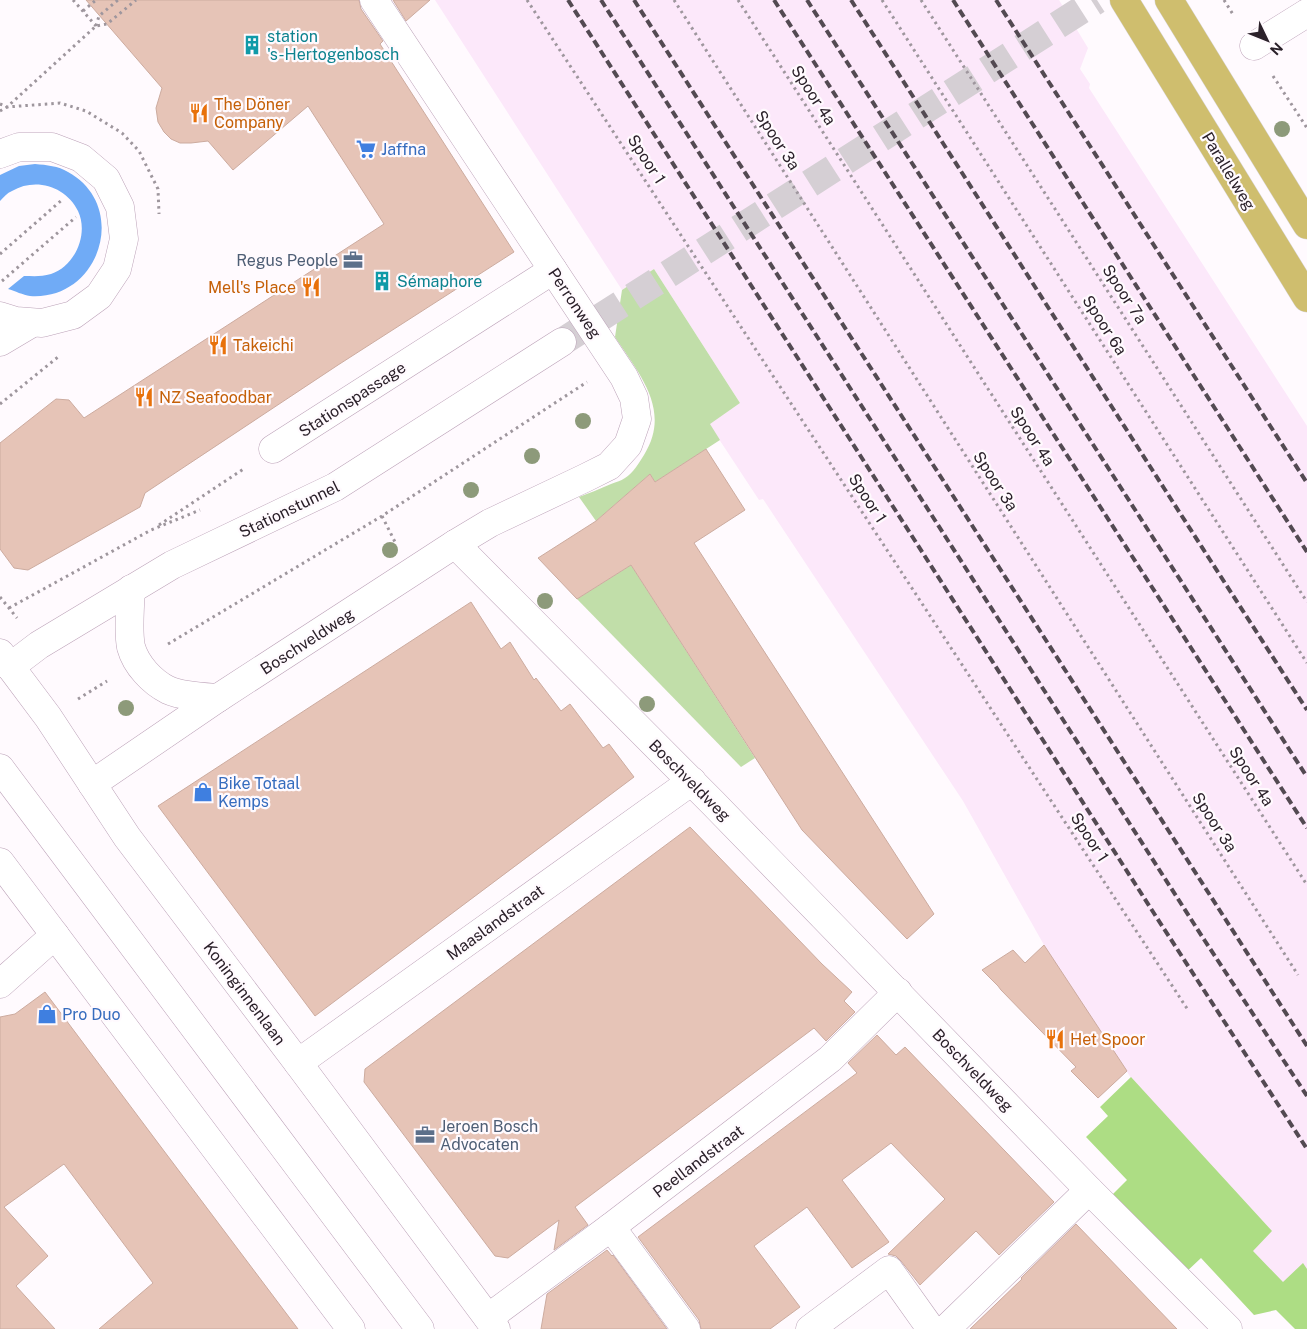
<svg xmlns="http://www.w3.org/2000/svg" width="1307" height="1329" viewBox="0 0 1307 1329" font-family="'Public Sans',sans-serif">
<rect width="100%" height="100%" fill="#fffafe"/>
<path fill="#fce8fa" d="M435 0H1059L1088 48 1080 69 1090 84 1089 88 1307 426V1329L1275 1298 1044 945 963 801 763 499 759 500 709 424 740 403 654 269 622 290Z"/>
<g fill="#c1dea9">
<path d="M654 269 740 403 710 424 720 440 655 482 650 474 596 521 579 497C589 493 600 489 611 484 615 482 621 481 625 478 633 473 639 463 644 455 672 410 639 374 615 337L622 290Z"/>
<path d="M631 565 755 758 741 767 577 599Z"/>
</g>
<path fill="#addd84" d="M1131 1077 1272 1231 1253 1251 1283 1282 1303 1263 1307 1269V1329H1295L1276 1310 1254 1315 1201 1258 1184 1274 1111 1196 1127 1180 1086 1137 1108 1116 1100 1107Z"/>
<path fill="#70abf6" d="M35 164C47 165 58 166 68 172 130 206 100 301 30 296 23 295 15 291 8 289L24 276C33 276 41 277 51 274 75 266 89 234 78 211 66 186 35 177 12 191 7 193 4 197 0 201V175L19 166Z"/>
<g fill="#e6c4b7" stroke="#ccab9f">
<path d="M86 0H359L361 9 383 41 380 44 514 252 338 365 145 493 140 507 28 570 14 568 0 549V443L56 399 69 400 84 418 384 224 308 106 233 170 208 141 191 143H180L171 139 164 132 158 122 156 108 162 88Z"/>
<path d="M393 0H430L406 21Z"/>
<path d="M706 449 745 510 694 543 934 914 907 939 802 830 631 565 577 599 538 558 596 521 650 474 655 482Z"/>
<path d="M471 602 501 649 510 642 534 680 536 678 561 711 570 704 603 748 609 744 634 777 315 1016 158 806Z"/>
<path d="M690 827 822 964 852 992 844 1001 855 1012 826 1041 814 1028 575 1207 588 1225 554 1250 559 1220 508 1258 495 1256 364 1082 365 1069Z"/>
<path d="M1044 945 1127 1071 1098 1098 1071 1071 1076 1067 1001 990 998 986 982 970 1013 950 1025 963Z"/>
<path d="M45 992 158 1143 298 1329H99L153 1283 64 1164 4 1207 48 1256 16 1286 55 1329H0V1017L15 1014Z"/>
<path d="M877 1035 896 1055 905 1047 1054 1202 999 1255 976 1231 920 1285 901 1261 896 1256 888 1254 945 1199 891 1143 842 1180 889 1242 852 1268 807 1207 754 1246 800 1307 770 1329H701L699 1320 638 1237 857 1073 848 1063Z"/>
<path d="M1076 1224 1177 1329H970L1022 1279 1021 1278Z"/>
<path d="M607 1250 612 1256 613 1255 667 1329H541L547 1294Z"/>
</g>
<g fill="none" stroke-linecap="round" stroke-linejoin="round">
<path stroke="#d5cfd4" stroke-width="28" stroke-dasharray="28 14" stroke-linecap="butt" d="M562 342 1097 0"/>
<defs>
<g id="minor">
<path d="M1254 46 1307 13"/>
<path d="M0 154 19 147H52L81 158 106 179 120 207 124 239 117 269 99 296 73 315 42 323 16 321 0 316"/>
<path d="M0 342 32 323"/>
<path d="M273 449 553 270"/>
<path d="M455 544 713 803 1089 1190 1228 1329"/>
<path d="M131 589C130 604 128 633 131 647 136 665 152 682 168 690 181 696 204 697 218 698"/>
<path d="M0 653 48 717 127 837 298 1063 496 1329"/>
<path d="M10 667 39 645 172 565 335 487 562 342"/>
<path d="M0 768 420 1329"/>
<path d="M92 784 218 698 455 544 490 523 585 478 609 466 628 445 637 419 634 398 624 377 374 0"/>
<path d="M0 862 351 1329"/>
<path d="M0 984 55 935"/>
<path d="M298 1063 692 781"/>
<path d="M611 1227 686 1329"/>
<path d="M488 1318 611 1227 830 1059 898 992"/>
<path d="M810 1329 889 1270 931 1329"/>
<path d="M946 1329 1089 1190"/>
</g>
<g id="major">
<path d="M1124 0 1307 298"/>
<path d="M1169 0 1307 225"/>
</g>
</defs>
<use href="#minor" stroke="#bca2b8" stroke-width="29"/>
<use href="#major" stroke="#d9d7d9" stroke-width="29"/>
<g stroke="#9e969d" stroke-width="3" stroke-dasharray="2.5 4" stroke-linecap="butt">
<path d="M73 0 96 26"/>
<path d="M527 0 1188 1010"/>
<path d="M674 0 1298 975"/>
<path d="M738 0 1307 885"/>
<path d="M882 0 1307 663"/>
<path d="M921 0 1307 602"/>
<path d="M1224 0 1234 16"/>
<path d="M83 11 96 0"/>
<path d="M96 26 99 16 118 0"/>
<path d="M1273 76 1307 128"/>
<path d="M0 104 7 107 60 103 86 111 122 133 139 151 158 189 159 214"/>
<path d="M0 111 7 107 96 26 107 24 136 0"/>
<path d="M0 254 63 199"/>
<path d="M2 281 76 217"/>
<path d="M0 404 58 357"/>
<path d="M382 516 395 542"/>
<path d="M159 525 245 468"/>
<path d="M0 597 17 618"/>
<path d="M9 608 151 530 200 510"/>
<path d="M168 644 382 516 587 382"/>
<path d="M78 699 107 681"/>
</g>
<use href="#minor" stroke="#fff" stroke-width="28"/>
<use href="#major" stroke="#cfbe6e" stroke-width="28"/>
<g stroke="#534a52" stroke-width="4" stroke-dasharray="8 4" stroke-linecap="butt">
<path d="M568 0 1157 918 1307 1149"/>
<path d="M601 0 1205 941 1307 1096"/>
<path d="M634 0 1307 1046"/>
<path d="M774 0 1307 828"/>
<path d="M807 0 1307 777"/>
<path d="M851 0C1003 236 1154 474 1307 710"/>
<path d="M953 0 1307 552"/>
<path d="M996 0 1307 483"/>
</g>
</g>
<g fill="#8d9a7a">
<circle cx="1282" cy="129" r="8"/>
<circle cx="583" cy="421" r="8"/>
<circle cx="532" cy="456" r="8"/>
<circle cx="471" cy="490" r="8"/>
<circle cx="390" cy="550" r="8"/>
<circle cx="545" cy="601" r="8"/>
<circle cx="647" cy="704" r="8"/>
<circle cx="126" cy="708" r="8"/>
</g>
<defs>
<symbol id="building-bare" viewBox="-9 -9 18 18"><path d="M-4-6H4V6H1V3H-1V6H-4ZM-2.5-4.3h1.7v1.8h-1.7ZM.8-4.3h1.7v1.8H.8ZM-2.5-1h1.7V.8h-1.7ZM.8-1h1.7V.8H.8Z" fill="#0f9aa8" stroke="#fffafe" stroke-width="2.5" paint-order="stroke"/></symbol>
<symbol id="restaurant-bare" viewBox="-9 -9 18 18"><path d="M-5-6h1v4h1v-4h1v4h1v-4h1v5L-1.5 .5V6h-2V.5L-5-1ZM5-6V6H3V1.5H1.5Q1.5-4 5-6Z" fill="#e8710a" stroke="#fffafe" stroke-width="2.5" paint-order="stroke"/></symbol>
<symbol id="supermarket-bare" viewBox="-9 -9 18 18"><path d="M-6-5.5h2.5l.6 2H6L4.5 2H-2.5L-4.4-4H-6ZM-1.5 3.2a1.3 1.3 0 1 0 .1 0ZM3 3.2a1.3 1.3 0 1 0 .1 0Z" fill="#3f7fe0" stroke="#fffafe" stroke-width="2.5" paint-order="stroke"/></symbol>
<symbol id="office-bare" viewBox="-9 -9 18 18"><path d="M-6-3h4V-5.5h4V-3h4V5H-6ZM-1-4.5V-3h2v-1.5ZM-6 0V1H6V0Z" fill="#5c6f8a" stroke="#fffafe" stroke-width="2.5" paint-order="stroke"/></symbol>
<symbol id="shop-bare" viewBox="-9 -9 18 18"><path d="M-5-2.5h2.3a2.7 3.5 0 0 1 5.4 0H5L5.5 6h-11ZM-1.5-2.5h3a1.5 2.3 0 0 0-3 0Z" fill="#3f7fe0" stroke="#fffafe" stroke-width="2.5" paint-order="stroke"/></symbol>
</defs>
<g fill-rule="evenodd">
<use href="#building-bare" x="238" y="31" width="28" height="28"/>
<use href="#restaurant-bare" x="185" y="99" width="28" height="28"/>
<use href="#supermarket-bare" x="352" y="135" width="28" height="28"/>
<use href="#office-bare" x="339" y="246" width="28" height="28"/>
<use href="#building-bare" x="368" y="267" width="28" height="28"/>
<use href="#restaurant-bare" x="297" y="273" width="28" height="28"/>
<use href="#restaurant-bare" x="204" y="331" width="28" height="28"/>
<use href="#restaurant-bare" x="130" y="383" width="28" height="28"/>
<use href="#shop-bare" x="189" y="778" width="28" height="28"/>
<use href="#shop-bare" x="33" y="1000" width="28" height="28"/>
<use href="#restaurant-bare" x="1041" y="1025" width="28" height="28"/>
<use href="#office-bare" x="411" y="1121" width="28" height="28"/>
</g>
<g text-anchor="middle" stroke-width="4.5" stroke-linejoin="round" paint-order="stroke">
<g font-size="16" fill="#0d838f" stroke="#fffafe" text-anchor="start">
<text x="267" y="42">station<tspan x="267" dy="18">'s-Hertogenbosch</tspan></text>
<text x="397" y="287">Sémaphore</text>
</g>
<g font-size="16" fill="#2b212a" stroke="#fffafe">
<text transform="translate(814 95) rotate(57)" y="6">Spoor 4a</text>
<text transform="translate(778 140) rotate(57)" y="6">Spoor 3a</text>
<text transform="translate(647 159) rotate(57)" y="6">Spoor 1</text>
<text transform="translate(1229 171) rotate(59)" y="6">Parallelweg</text>
<text transform="translate(1125 294) rotate(57)" y="6">Spoor 7a</text>
<text transform="translate(575 303) rotate(56)" y="6">Perronweg</text>
<text transform="translate(1105 325) rotate(57)" y="6">Spoor 6a</text>
<text transform="translate(352 399) rotate(-33)" y="6">Stationspassage</text>
<text transform="translate(1033 436) rotate(57)" y="6">Spoor 4a</text>
<text transform="translate(996 481) rotate(57)" y="6">Spoor 3a</text>
<text transform="translate(868 498) rotate(57)" y="6">Spoor 1</text>
<text transform="translate(289 509) rotate(-26)" y="6">Stationstunnel</text>
<text transform="translate(307 641) rotate(-33)" y="6">Boschveldweg</text>
<text transform="translate(1252 776) rotate(57)" y="6">Spoor 4a</text>
<text transform="translate(690 780) rotate(45)" y="6">Boschveldweg</text>
<text transform="translate(1215 822) rotate(57)" y="6">Spoor 3a</text>
<text transform="translate(1090 837) rotate(57)" y="6">Spoor 1</text>
<text transform="translate(495 922) rotate(-36)" y="6">Maaslandstraat</text>
<text transform="translate(245 993) rotate(53)" y="6">Koninginnenlaan</text>
<text transform="translate(973 1070) rotate(46)" y="6">Boschveldweg</text>
<text transform="translate(698 1161) rotate(-37)" y="6">Peellandstraat</text>
</g>
<g font-size="16" fill="#c56008" stroke="#fffafe" text-anchor="start">
<text x="214" y="110">The Döner<tspan x="214" dy="18">Company</tspan></text>
<text x="296" y="293" text-anchor="end">Mell's Place</text>
<text x="233" y="351">Takeichi</text>
<text x="159" y="403">NZ Seafoodbar</text>
<text x="1070" y="1045">Het Spoor</text>
</g>
<g font-size="16" fill="#366cbe" stroke="#fffafe" text-anchor="start">
<text x="381" y="155">Jaffna</text>
<text x="218" y="789">Bike Totaal<tspan x="218" dy="18">Kemps</tspan></text>
<text x="62" y="1020">Pro Duo</text>
</g>
<g font-size="16" fill="#4e5e75" stroke="#fffafe" text-anchor="end">
<text x="338" y="266">Regus People</text>
<text x="440" y="1132" text-anchor="start">Jeroen Bosch<tspan x="440" dy="18">Advocaten</tspan></text>
</g>
</g>
<g transform="translate(1267 40) rotate(133)" stroke="#fffafe" stroke-width="4" paint-order="stroke">
<path d="M0-4L9 19L0 12L-9 19Z" fill="#2b212a"/>
<text y="-8" font-size="14" font-weight="bold" text-anchor="middle" fill="#2b212a">N</text>
</g>
</svg>
